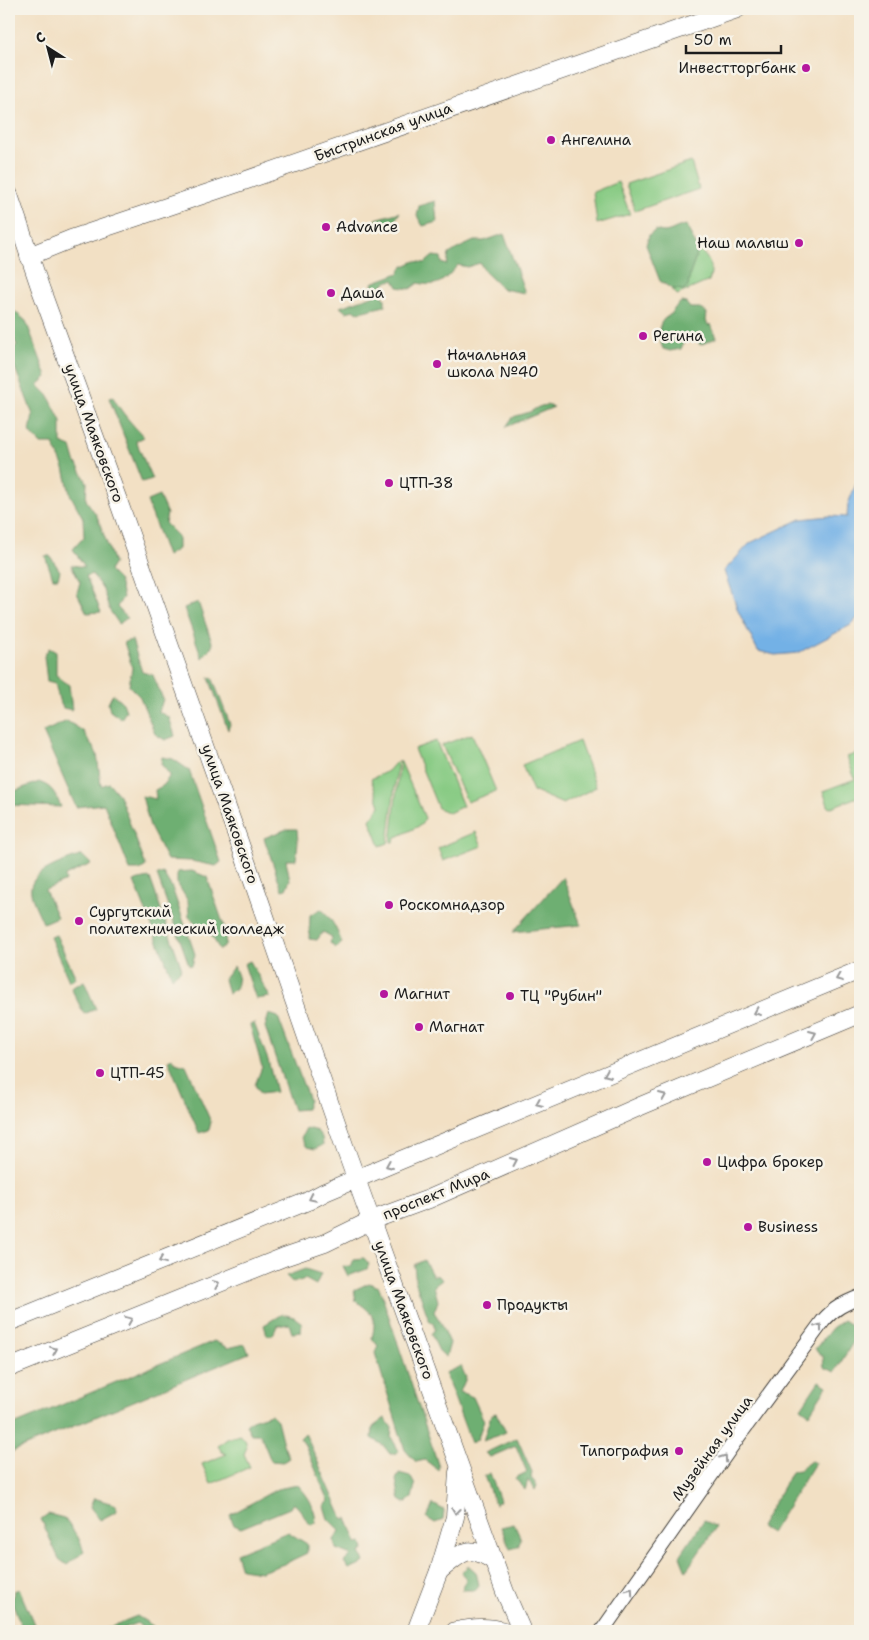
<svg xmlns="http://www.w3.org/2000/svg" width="869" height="1640" viewBox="0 0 869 1640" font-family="'Shantell Sans',sans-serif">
<rect width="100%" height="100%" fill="#f7f3e8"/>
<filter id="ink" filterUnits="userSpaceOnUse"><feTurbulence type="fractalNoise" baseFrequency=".02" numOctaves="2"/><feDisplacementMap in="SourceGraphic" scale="10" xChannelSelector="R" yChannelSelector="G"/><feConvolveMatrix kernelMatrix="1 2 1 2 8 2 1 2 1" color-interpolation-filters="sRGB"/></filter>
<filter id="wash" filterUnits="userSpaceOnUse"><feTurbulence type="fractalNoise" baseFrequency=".0096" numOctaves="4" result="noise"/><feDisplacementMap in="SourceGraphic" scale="20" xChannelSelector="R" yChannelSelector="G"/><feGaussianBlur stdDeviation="1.12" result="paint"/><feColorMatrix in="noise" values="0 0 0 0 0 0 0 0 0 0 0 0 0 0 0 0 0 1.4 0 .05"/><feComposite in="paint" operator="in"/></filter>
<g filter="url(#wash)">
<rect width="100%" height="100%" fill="#f2e0c4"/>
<g fill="#88cb84" stroke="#527450">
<path d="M691 162 699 189 635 211 626 184Z"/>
<path d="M618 182 630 214 597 224 593 192Z"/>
<path d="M699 249C709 259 714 267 709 281L677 295 672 289 673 280Z"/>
<path d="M472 734 496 791 467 802 442 745Z"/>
<path d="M436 741 463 806 449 813 438 808 414 749Z"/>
<path d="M579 741 596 787 563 804 533 791 522 765Z"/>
<path d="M860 752V796L829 808 823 791 855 779 847 757Z"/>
<path d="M398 760 388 843 380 846 370 820 380 806 371 779 388 771Z"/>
<path d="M400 760 425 818 421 825 395 838 394 842H391Z"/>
<path d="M476 832 482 846 443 861 438 848Z"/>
<path d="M239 1435 245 1439 247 1447 244 1454 250 1467 211 1484 202 1464 227 1454 222 1452 218 1446 227 1439Z"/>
</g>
<g fill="#6eaf72" stroke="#456647">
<path d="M435 201 437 222 423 226 417 216 419 206Z"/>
<path d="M400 212 392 225 378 229 376 219Z"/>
<path d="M687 225 692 238 699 249 690 274 688 287 683 290 672 289 660 281 646 245 649 235 656 230C669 236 674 226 687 225Z"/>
<path d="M504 234 525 293 503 289 485 272 480 263 467 267 458 265C444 280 440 288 418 283L410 289 398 287 394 280 388 281 378 288 385 299V306L359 312 354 310 346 312 340 307 375 295 372 283 399 273 402 267 415 261 425 263 433 256 441 257 442 263 447 265 449 254 459 248 474 241H484Z"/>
<path d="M681 302 686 303 690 308H700L707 313 706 321 709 326 711 324 716 338 700 345 696 339 691 336 685 339 681 349 670 351 663 349C659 338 656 328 664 319 666 317 669 316 671 314 674 309 676 306 681 302Z"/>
<path d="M14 311 26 321 47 377 38 385 48 395 61 421V443L71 447 75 461 87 482 86 500 97 516 114 563 109 571 119 581 123 597 117 607 127 618 119 624 110 611 103 590 92 574 86 576 101 612 87 613 77 593 80 582 71 565 85 567 73 549 84 537 83 518 70 494 64 468 53 444H41L30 432 33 415 9 352 17 345 9 331V312Z"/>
<path d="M113 397C121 412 132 424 144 437L136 441 152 479 142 482 109 398Z"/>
<path d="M546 405 554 407 506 427C515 413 513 418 526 413 535 411 534 407 546 405Z"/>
<path d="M159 496 167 514 165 523 178 536V549L167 556 147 501Z"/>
<path d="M45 556H50L60 571 58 578H53Z"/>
<path d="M198 602 213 645 202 658 184 608Z"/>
<path d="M132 640 142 672 153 675 163 699 159 712 169 717 175 736 165 740 155 734 140 697 129 686 132 668 124 642Z"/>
<path d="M49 648 56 652V675L69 685 72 710 63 708 59 700 55 683 47 681 44 656Z"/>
<path d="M212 677 230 724 228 730 209 678Z"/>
<path d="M113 694 123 703 126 711 121 719 110 711 108 703Z"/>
<path d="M67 721 83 731 97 754 101 786 109 783 119 795 146 866 140 870H130L104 804 76 807 43 732Z"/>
<path d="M162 757 173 759 189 770 221 862 216 866 191 861 167 860 150 827 142 796 156 799 155 790 164 785 170 775 161 764Z"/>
<path d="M39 782C53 787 55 793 61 807L9 805V793Z"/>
<path d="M287 829H297L298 842 296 860H286L290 880 286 889 282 890 264 838Z"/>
<path d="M82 855 91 864 65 876 66 881 45 890 57 917 43 923C39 913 33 903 31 893 27 871 67 861 82 855Z"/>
<path d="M192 871 207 877 226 932 225 946 220 950 211 935 200 929 189 917 188 901 177 883V872Z"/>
<path d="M163 873 172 888 195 954 192 966 189 965 157 875Z"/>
<path d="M563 877 581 925 513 932Z"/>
<path d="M150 878 182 969 172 977 134 881Z"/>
<path d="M321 909C332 918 337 930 342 943L336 948 330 943 332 937 323 932 317 940 309 939 310 915Z"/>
<path d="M56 935 76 978 69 981 50 937Z"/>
<path d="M250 961 270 997 256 999 244 964Z"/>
<path d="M234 966 238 976 236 988 228 994 224 979Z"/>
<path d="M84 981 96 1009 84 1014 71 988Z"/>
<path d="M269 1014 278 1017 309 1100 306 1109 293 1110 265 1027Z"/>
<path d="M254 1023 268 1060 276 1092 260 1094 255 1085 262 1067 250 1025Z"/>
<path d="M172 1058 175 1062 186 1065 211 1122 209 1130 199 1133 168 1060Z"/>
<path d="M306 1128 317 1131 322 1137 323 1145 315 1149 307 1147 301 1138Z"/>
<path d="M364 1258 369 1264 367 1269 348 1276 343 1266 351 1267 354 1259Z"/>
<path d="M424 1260 432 1275 439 1276 442 1280 434 1286 438 1301 434 1312 440 1321 450 1343 446 1357 439 1351 431 1334 435 1329 433 1323 429 1320 416 1283 414 1265Z"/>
<path d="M305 1269 321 1274 316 1285 305 1279 293 1283 286 1276Z"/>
<path d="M369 1283 379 1287 439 1467 438 1470 425 1460 416 1462 405 1450 375 1353 378 1346 372 1338C377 1317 373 1313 356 1301L354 1290Z"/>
<path d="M282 1314 294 1317 302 1323 301 1332 292 1333 289 1324 277 1326 273 1335H267L264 1325Z"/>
<path d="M843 1320 854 1327 858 1334 835 1372 824 1367 823 1356 815 1349 832 1328Z"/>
<path d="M214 1341 228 1348 245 1344 249 1353 9 1453V1427Z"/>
<path d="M461 1366 466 1378 460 1392 473 1397 484 1421 477 1440 471 1443 445 1373Z"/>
<path d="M819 1381 827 1386 809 1414 801 1408Z"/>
<path d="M496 1413 506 1432 483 1441 491 1415Z"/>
<path d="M271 1414 277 1420 283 1444 289 1458 283 1462 271 1461 260 1434H251L246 1425 252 1420Z"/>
<path d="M385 1418 392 1428 391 1437 399 1451 396 1453 390 1454 383 1445 372 1438 373 1427Z"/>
<path d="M305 1433 343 1519 347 1518 357 1543 362 1542 364 1550 360 1552 364 1562 359 1566 349 1569 344 1562 351 1555 336 1549 334 1540 340 1531 328 1519 324 1506 329 1501 305 1445 300 1438Z"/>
<path d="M517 1438 532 1472 531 1478 537 1485 535 1490 528 1480 525 1490 515 1478 527 1472 516 1446 490 1457 485 1453Z"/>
<path d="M811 1461 815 1463 771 1533 760 1527 792 1471 799 1470Z"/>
<path d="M399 1473 410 1476 415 1485 412 1498 405 1503 400 1500 396 1480Z"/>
<path d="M490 1473 500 1501 495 1504 484 1476Z"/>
<path d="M298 1485C309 1497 315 1507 316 1523L311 1525C303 1518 302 1509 293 1503L290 1508 241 1528 234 1525 230 1515 277 1489Z"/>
<path d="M94 1498 116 1505 117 1511 100 1520 90 1507Z"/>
<path d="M433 1504 444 1510 443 1520 435 1523 427 1518Z"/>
<path d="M48 1514 64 1518 78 1537 84 1551 67 1565 59 1559 41 1519Z"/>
<path d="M704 1520 716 1527 686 1571 680 1556Z"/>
<path d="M514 1524 521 1539 518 1547 510 1549 501 1527Z"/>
<path d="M288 1532 307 1544V1553L284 1564 261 1572 241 1569 236 1553Z"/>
<path d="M469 1566 476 1572 479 1585 475 1590H462L466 1580 461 1572Z"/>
<path d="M19 1589 37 1631H23L12 1601 14 1591Z"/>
<path d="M137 1616 153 1626 155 1631H146L137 1623 124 1628 125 1631H100Z"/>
</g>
<path fill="#73b1e6" stroke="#486681" d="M860 482V615L851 625 798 653 775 655 758 651 738 611 724 571 750 543 801 519 829 516 847 517 848 504 856 484Z"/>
</g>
<g filter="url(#ink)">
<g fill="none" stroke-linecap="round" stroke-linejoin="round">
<defs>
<path id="minor" d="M602 1631 740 1434 823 1321C834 1308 845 1303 860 1297"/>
<g id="major">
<path d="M9 195 40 287 119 503 247 864 345 1148 505 1592 522 1631"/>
<path d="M29 256 71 239 241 182 737 9"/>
<path d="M9 1322 308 1201 325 1192 401 1160 860 970"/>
<path d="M9 1368 284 1257 325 1243 372 1220 429 1199 643 1105 860 1014"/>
<path d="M439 1571C462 1554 465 1542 494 1561"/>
<path d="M416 1631 439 1571 455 1517 458 1472"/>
<path d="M455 1631C472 1628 487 1626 504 1631"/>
</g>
</defs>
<use href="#minor" stroke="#3c3935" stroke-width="16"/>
<use href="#major" stroke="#3c3935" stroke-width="19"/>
<use href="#minor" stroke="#fff" stroke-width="14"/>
<use href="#major" stroke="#fff" stroke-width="18"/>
</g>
<defs><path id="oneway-chevron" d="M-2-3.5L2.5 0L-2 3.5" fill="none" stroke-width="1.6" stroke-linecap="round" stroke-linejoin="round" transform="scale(1.25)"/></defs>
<g stroke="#999">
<use href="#oneway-chevron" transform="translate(839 978) rotate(158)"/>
<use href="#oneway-chevron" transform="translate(757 1012) rotate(157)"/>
<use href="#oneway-chevron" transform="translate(813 1034) rotate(-23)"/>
<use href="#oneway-chevron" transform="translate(607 1074) rotate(157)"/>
<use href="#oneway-chevron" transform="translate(663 1096) rotate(-23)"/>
<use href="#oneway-chevron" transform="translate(539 1103) rotate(157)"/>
<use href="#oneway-chevron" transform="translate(514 1161) rotate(-24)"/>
<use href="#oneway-chevron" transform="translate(389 1165) rotate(157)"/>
<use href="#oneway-chevron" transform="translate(312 1198) rotate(154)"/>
<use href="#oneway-chevron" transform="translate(162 1260) rotate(158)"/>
<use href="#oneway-chevron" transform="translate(216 1284) rotate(-22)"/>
<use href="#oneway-chevron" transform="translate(129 1320) rotate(-22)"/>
<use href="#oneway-chevron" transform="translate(819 1327) rotate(-54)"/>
<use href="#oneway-chevron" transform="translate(54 1350) rotate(-22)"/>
<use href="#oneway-chevron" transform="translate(724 1458) rotate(-55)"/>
<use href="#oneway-chevron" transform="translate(456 1511) rotate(97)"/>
<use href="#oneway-chevron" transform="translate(630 1591) rotate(-55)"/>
</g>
</g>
<g fill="#b5179e" stroke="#f7f3e8" stroke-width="2">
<circle cx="806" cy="68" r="5"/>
<circle cx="551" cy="140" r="5"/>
<circle cx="326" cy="227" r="5"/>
<circle cx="799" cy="243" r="5"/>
<circle cx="331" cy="293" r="5"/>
<circle cx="643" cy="336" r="5"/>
<circle cx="437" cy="364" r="5"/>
<circle cx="389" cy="483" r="5"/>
<circle cx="389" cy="905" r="5"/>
<circle cx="79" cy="921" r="5"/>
<circle cx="384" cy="994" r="5"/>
<circle cx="510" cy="996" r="5"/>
<circle cx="419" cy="1027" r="5"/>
<circle cx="100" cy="1073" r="5"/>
<circle cx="707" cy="1162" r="5"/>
<circle cx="748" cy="1227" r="5"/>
<circle cx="487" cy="1305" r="5"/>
<circle cx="679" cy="1451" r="5"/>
</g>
<g text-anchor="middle" stroke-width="5" stroke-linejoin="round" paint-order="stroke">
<g font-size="15" fill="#1c1c1c" stroke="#f7f3e8" text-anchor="start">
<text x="796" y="73" text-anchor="end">Инвестторгбанк</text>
<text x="561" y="145">Ангелина</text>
<text x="336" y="232">Advance</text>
<text x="789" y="248" text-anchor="end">Наш малыш</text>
<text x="341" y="298">Даша</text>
<text x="653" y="341">Регина</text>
<text x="447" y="360">Начальная<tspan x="447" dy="17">школа №40</tspan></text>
<text x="399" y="488">ЦТП-38</text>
<text x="399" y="910">Роскомнадзор</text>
<text x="89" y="917">Сургутский<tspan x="89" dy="17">политехнический колледж</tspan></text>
<text x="394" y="999">Магнит</text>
<text x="520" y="1001">ТЦ "Рубин"</text>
<text x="429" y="1032">Магнат</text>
<text x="110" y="1078">ЦТП-45</text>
<text x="717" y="1167">Цифра брокер</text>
<text x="758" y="1232">Business</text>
<text x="497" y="1310">Продукты</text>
<text x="669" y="1456" text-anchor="end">Типография</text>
</g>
<g font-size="15" fill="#1c1c1c" stroke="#f7f3e8">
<text transform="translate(383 132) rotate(-20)" y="5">Быстринская улица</text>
<text transform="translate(94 433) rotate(70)" y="5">улица Маяковского</text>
<text transform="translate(230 814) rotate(71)" y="5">улица Маяковского</text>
<text transform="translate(436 1194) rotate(-22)" y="5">проспект Мира</text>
<text transform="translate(404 1310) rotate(70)" y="5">улица Маяковского</text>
<text transform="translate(712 1448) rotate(-54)" y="5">Музейная улица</text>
</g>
</g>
<rect width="869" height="1640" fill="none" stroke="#f7f3e8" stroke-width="30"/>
<g transform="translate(48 48) rotate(324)" stroke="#f7f3e8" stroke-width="4" paint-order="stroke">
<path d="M0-4L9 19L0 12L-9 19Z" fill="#1c1c1c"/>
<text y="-8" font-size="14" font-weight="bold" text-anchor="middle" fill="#1c1c1c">С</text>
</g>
<path d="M686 45v8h95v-8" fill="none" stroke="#1c1c1c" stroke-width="2.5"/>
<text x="694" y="45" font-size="15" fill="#1c1c1c" stroke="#f7f3e8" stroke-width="4" paint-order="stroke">50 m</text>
</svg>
